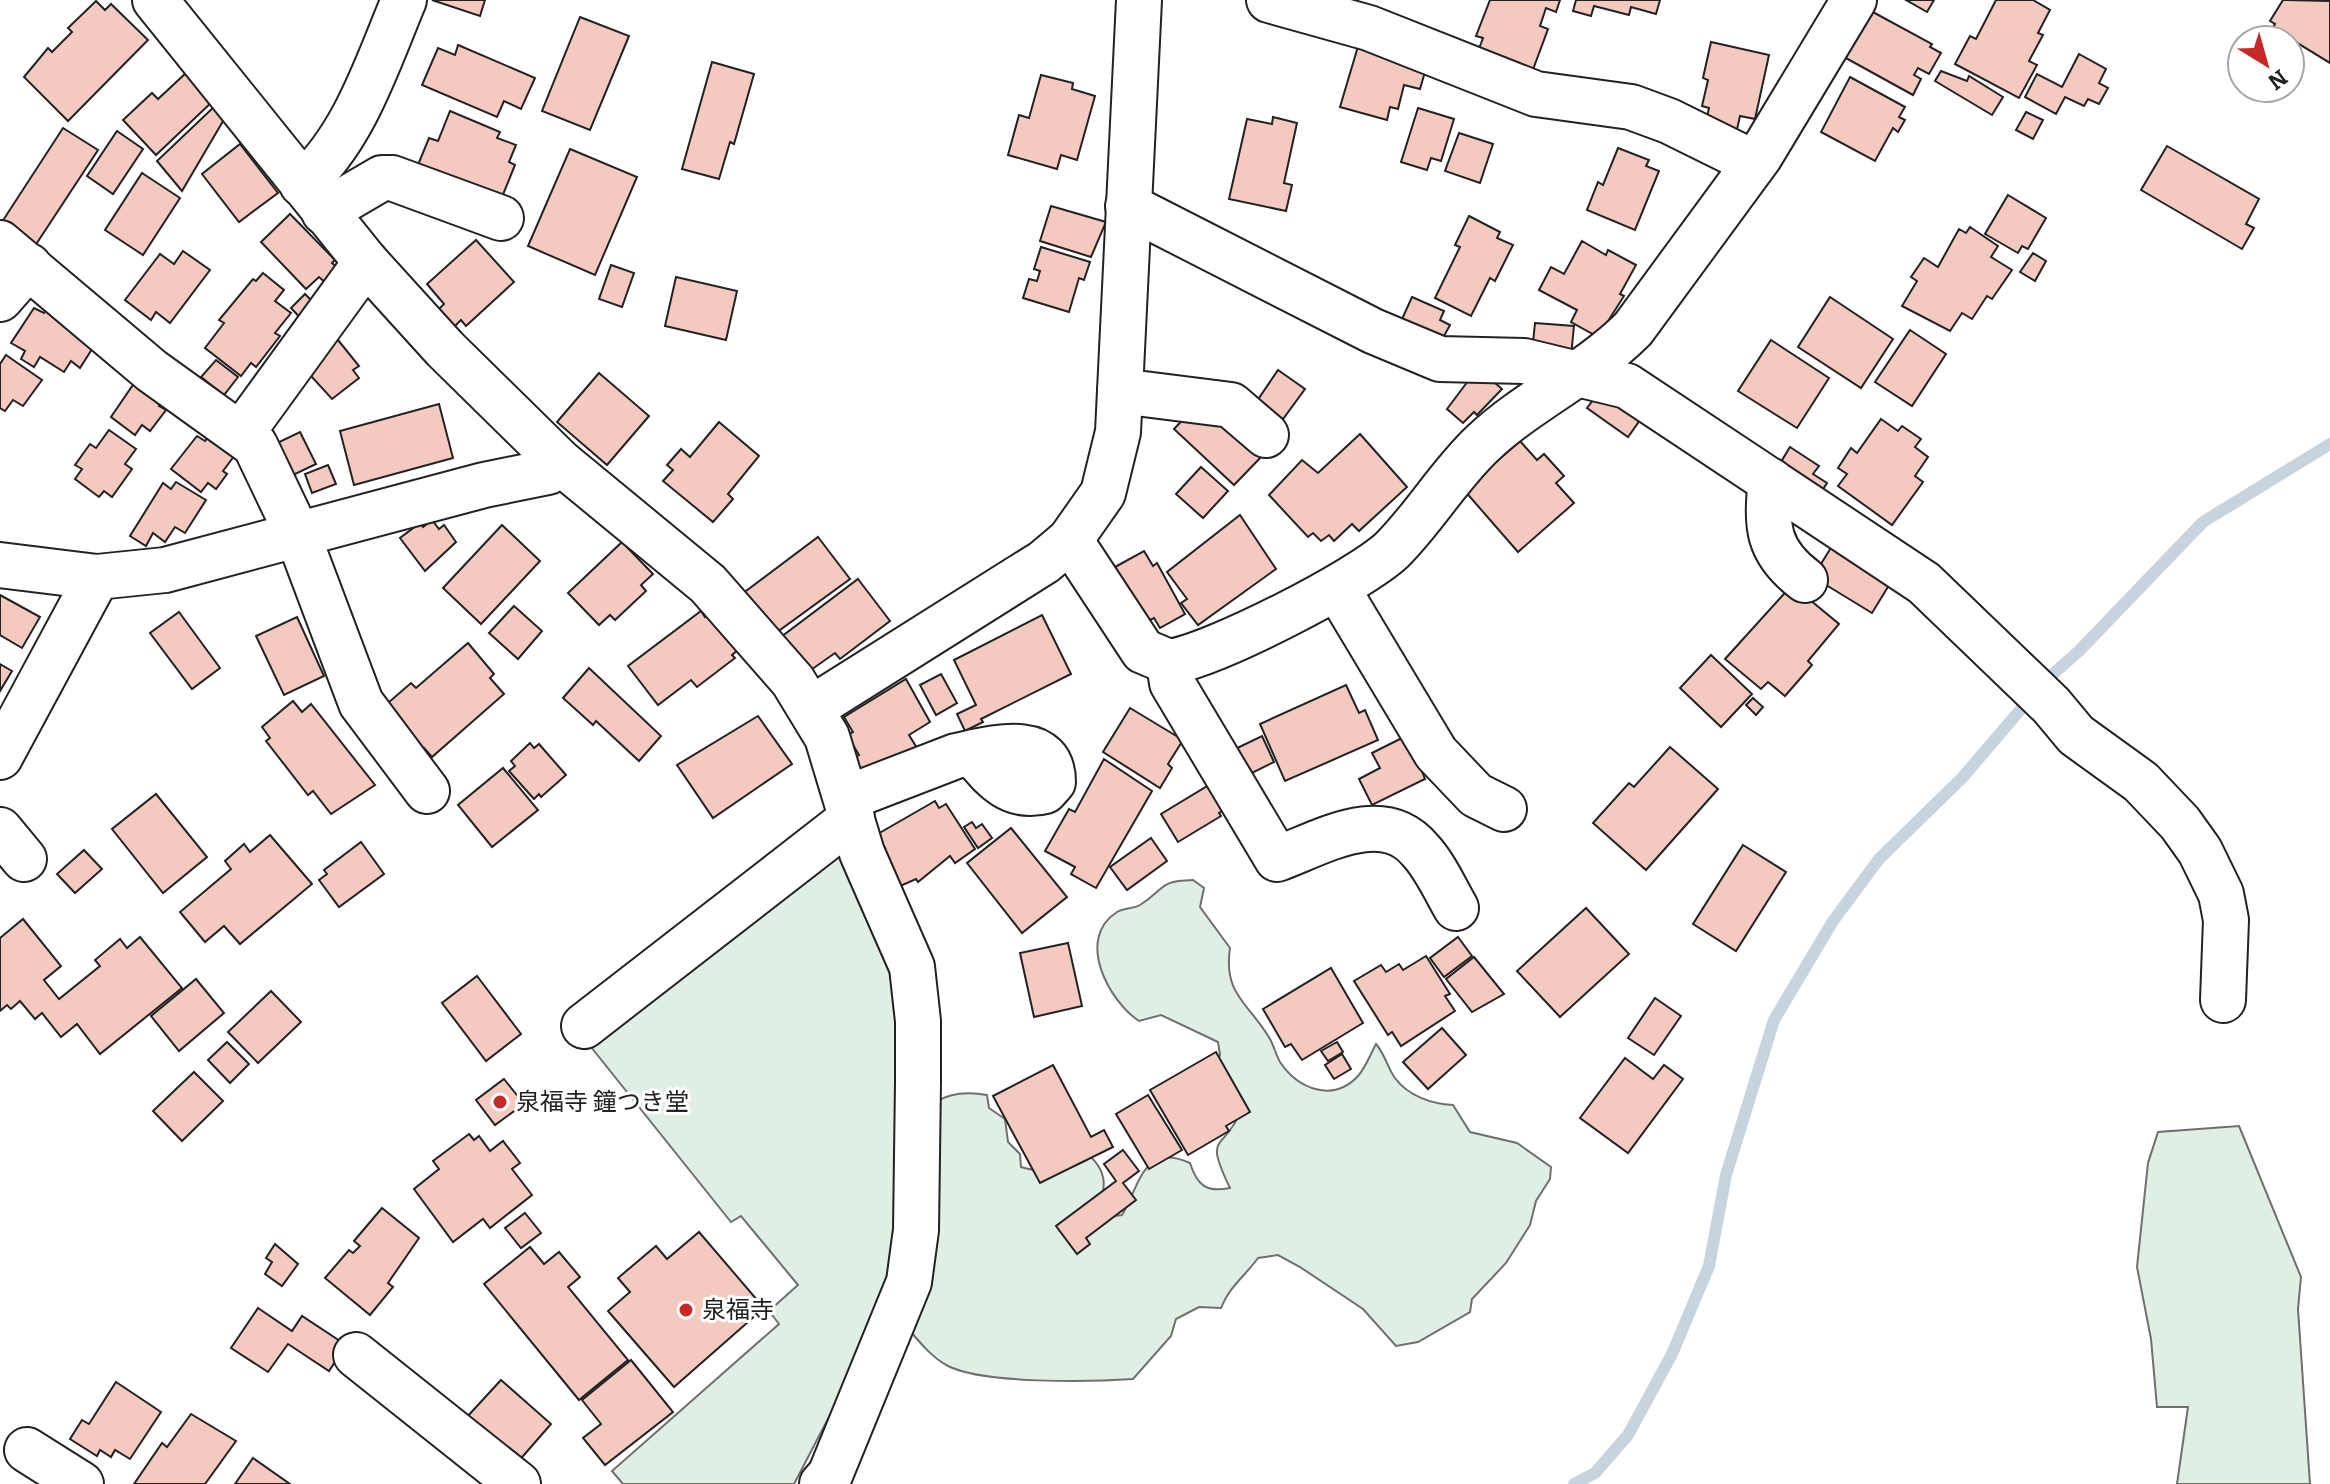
<svg xmlns="http://www.w3.org/2000/svg" width="2330" height="1484" viewBox="0 0 2330 1484" font-family="Bitter,'Noto Sans JP',serif">
<rect width="100%" height="100%" fill="#fff"/>
<g fill="#e0efe3" stroke="#6f6f6f" stroke-width="2">
<path d="M847 847 893 970 904 1016 902 1216 888 1279 842 1392 794 1484H623L612 1471 779 1324 769 1311 798 1285 741 1216 731 1222 591 1047Z"/>
<path d="M1193 880 1204 888 1200 907 1230 948C1223 995 1249 1003 1270 1039 1274 1046 1276 1055 1280 1062 1298 1089 1333 1103 1358 1076 1366 1067 1370 1055 1376 1044 1386 1056 1387 1067 1395 1078 1408 1096 1432 1104 1453 1105L1470 1132 1517 1143 1551 1167 1550 1179 1536 1201 1530 1225 1506 1263 1472 1299 1470 1312 1418 1342 1396 1346 1363 1309 1300 1267 1278 1255 1258 1258C1245 1276 1229 1287 1221 1308L1199 1307 1176 1319 1171 1336 1133 1379C1091 1382 984 1384 948 1366 933 1358 922 1345 911 1332L936 1102C951 1092 970 1092 987 1095L989 1108 1005 1119 1008 1142 1020 1154 1021 1167C1043 1174 1073 1170 1091 1157 1105 1171 1106 1183 1101 1202L1107 1217 1122 1215C1140 1185 1143 1142 1190 1163 1197 1185 1206 1193 1230 1188 1202 1130 1225 1154 1242 1108L1214 1070 1220 1055 1218 1042 1161 1015 1139 1021C1109 1001 1075 939 1117 912 1123 908 1133 909 1140 905 1166 889 1157 881 1193 880Z"/>
<path d="M2239 1126 2301 1277 2298 1309 2310 1484H2177L2188 1407H2157L2151 1339 2137 1267 2148 1163 2158 1132Z"/>
</g>
<g fill="none" stroke-linecap="round" stroke-linejoin="round">
<path stroke="#c7d3dd" stroke-width="12" d="M1574 1484 1595 1473 1628 1435 1672 1354 1709 1266 1726 1175 1774 1020 1833 921 1879 859 1962 778 2045 681 2079 651 2203 522 2330 444"/>
</g>
<g fill="#f3c9c0" stroke="#222" stroke-width="2">
<path d="M432 0H485L480 16Z"/>
<path d="M1490 0H1560L1556 12 1546 8 1540 26 1548 29 1528 83 1474 62 1483 38 1476 36Z"/>
<path d="M1576 0H1660L1656 14 1631 7 1629 15 1594 6 1591 16 1573 11Z"/>
<path d="M1906 0H1934L1927 12Z"/>
<path d="M1996 0H2033L2050 10 2038 33 2043 35 2029 61 2037 65 2019 98 1955 64 1970 36 1976 39Z"/>
<path d="M2283 0 2330 1V63L2273 28 2275 24 2270 21Z"/>
<path d="M96 1 105 10 111 4 148 40 68 121 24 77 48 48 52 52 72 32 68 28Z"/>
<path d="M1871 11 1932 44 1930 47 1941 53 1929 74 1918 68 1914 75 1921 79 1913 95 1844 57Z"/>
<path d="M580 17 629 36 590 130 542 111Z"/>
<path d="M1711 42 1769 55 1755 119 1740 116 1736 134 1705 126 1709 108 1702 106 1708 80 1703 78Z"/>
<path d="M1359 43 1427 65 1420 89 1404 85 1398 109 1390 107 1387 120 1340 107Z"/>
<path d="M458 45 535 78 521 109 504 101 497 117 422 85 438 48 455 55Z"/>
<path d="M2079 54 2106 69 2099 83 2108 88 2099 104 2088 99 2084 106 2065 97 2056 114 2025 97 2037 74 2062 87Z"/>
<path d="M712 62 754 74 734 144 730 142 719 179 682 169Z"/>
<path d="M1941 71 1967 81 1969 76 2003 97 1992 115 1935 81Z"/>
<path d="M186 73 213 101 156 155 123 120 152 93 158 99Z"/>
<path d="M1041 75 1073 83 1072 89 1095 96 1077 160 1061 155 1057 169 1008 155 1019 115 1029 118Z"/>
<path d="M1850 77 1905 107 1899 117 1905 120 1898 132 1893 128 1875 161 1821 132Z"/>
<path d="M217 104 226 116 182 191 157 161Z"/>
<path d="M1418 108 1454 119 1441 161 1431 158 1427 170 1401 162Z"/>
<path d="M450 111 500 132 497 138 516 145 509 162 515 165 500 202 413 177 429 138 438 141Z"/>
<path d="M2026 112 2043 120 2033 139 2016 130Z"/>
<path d="M1273 117 1297 123 1284 183 1292 185 1286 211 1229 199 1247 119 1272 124Z"/>
<path d="M63 128 98 150 31 252 0 225Z"/>
<path d="M117 131 143 149 113 194 87 176Z"/>
<path d="M1459 133 1493 144 1480 183 1445 171Z"/>
<path d="M240 144 278 193 239 222 202 174Z"/>
<path d="M2167 146 2259 199 2246 224 2254 228 2242 249 2141 190Z"/>
<path d="M1618 148 1649 160 1646 166 1659 171 1635 230 1587 210 1598 182 1603 185Z"/>
<path d="M570 149 637 177 595 275 528 246Z"/>
<path d="M142 173 180 198 143 255 105 230Z"/>
<path d="M2008 195 2046 218 2028 249 2022 246 2018 253 1985 234Z"/>
<path d="M1051 206 1106 222 1091 257 1040 241Z"/>
<path d="M290 214 335 260 332 263 340 270 327 284 319 277 306 289 261 242Z"/>
<path d="M1469 216 1500 232 1497 238 1513 245 1495 281 1490 278 1471 316 1435 298 1460 247 1455 245Z"/>
<path d="M1970 227 1998 246 1991 257 2012 270 1992 299 1987 296 1972 319 1962 313 1950 331 1902 306 1917 281 1911 277 1924 258 1938 267 1959 229 1966 233Z"/>
<path d="M476 240 514 282 466 326 461 320 453 328 437 311 444 304 427 284Z"/>
<path d="M1582 241 1606 255 1608 250 1636 265 1620 294 1624 296 1598 337 1571 322 1577 310 1539 290 1551 267 1564 274Z"/>
<path d="M1041 247 1090 262 1084 280 1079 278 1069 312 1023 298 1029 279 1037 281 1040 271 1034 269Z"/>
<path d="M183 251 210 270 170 323 156 312 151 320 125 300 160 254 174 264Z"/>
<path d="M2033 253 2046 261 2035 281 2020 272Z"/>
<path d="M611 265 634 273 622 307 599 299Z"/>
<path d="M263 273 284 290 275 301 291 313 275 333 280 336 256 367 251 363 241 376 205 348 224 323 219 320 253 279 256 281Z"/>
<path d="M676 277 737 291 726 340 665 326Z"/>
<path d="M305 294 320 309 305 323 291 308Z"/>
<path d="M1412 297 1444 311 1440 320 1450 325 1443 338 1397 330Z"/>
<path d="M1830 297 1893 339 1861 388 1798 347Z"/>
<path d="M49 305 99 338 80 368 71 361 64 372 40 357 34 367 21 359 25 351 11 343 34 308 44 313Z"/>
<path d="M1535 323 1574 326 1571 356 1532 352Z"/>
<path d="M1910 330 1946 354 1912 406 1875 382Z"/>
<path d="M338 340 359 366 353 370 359 378 332 399 300 364Z"/>
<path d="M1771 340 1829 378 1797 428 1738 391Z"/>
<path d="M6 355 42 380 23 406 13 400 5 411 0 408V364Z"/>
<path d="M216 360 238 377 224 395 201 377Z"/>
<path d="M1278 370 1305 389 1283 419 1257 401Z"/>
<path d="M599 373 649 416 607 465 557 422Z"/>
<path d="M1486 375 1502 389 1477 415 1474 412 1463 423 1447 409 1468 381Z"/>
<path d="M139 376 166 396 159 406 166 410 150 431 142 425 135 435 111 417Z"/>
<path d="M1597 395 1645 413 1628 437 1587 408Z"/>
<path d="M439 404 453 458 354 485 340 431Z"/>
<path d="M1191 411 1216 416 1263 455 1234 485 1174 429Z"/>
<path d="M1881 419 1898 431 1902 426 1921 439 1915 447 1928 457 1915 476 1923 482 1892 525 1838 486 1847 474 1838 468 1851 448 1857 453Z"/>
<path d="M719 422 759 456 728 494 733 499 713 522 663 481 673 470 667 465 681 449 690 457Z"/>
<path d="M215 429 235 455 223 471 227 474 216 489 208 483 201 492 171 469 197 436 205 441Z"/>
<path d="M109 430 136 449 125 464 132 469 112 497 104 491 99 497 75 479 82 469 75 465 90 444 96 448Z"/>
<path d="M300 432 316 464 289 477 273 445Z"/>
<path d="M1360 434 1407 487 1359 531 1352 524 1334 541 1329 535 1321 541 1313 533 1308 537 1269 495 1302 460 1318 473Z"/>
<path d="M1520 441 1537 460 1544 454 1564 476 1556 483 1574 503 1518 552 1464 490Z"/>
<path d="M1790 447 1819 466 1813 474 1827 483 1818 497 1776 470Z"/>
<path d="M328 465 336 484 312 493 305 474Z"/>
<path d="M1201 467 1228 491 1203 518 1176 494Z"/>
<path d="M176 482 206 500 185 533 175 527 165 542 153 533 146 546 130 536 163 483 171 489Z"/>
<path d="M1240 515 1276 569 1198 625 1181 603 1187 599 1167 572Z"/>
<path d="M432 520 439 529 444 525 456 542 425 571 400 538 420 523 423 527Z"/>
<path d="M502 525 540 561 481 624 443 588Z"/>
<path d="M818 537 850 579 773 635 742 594Z"/>
<path d="M1835 541 1894 577 1872 613 1813 577Z"/>
<path d="M622 542 653 574 641 585 646 591 615 620 610 615 599 625 568 593Z"/>
<path d="M1144 551 1153 566 1157 563 1185 614 1160 628 1154 618 1146 622 1115 567Z"/>
<path d="M858 579 890 621 840 659 835 653 808 672 781 637Z"/>
<path d="M1792 585 1839 624 1808 661 1812 665 1785 696 1768 682 1761 689 1725 659Z"/>
<path d="M0 595 40 617 22 648 0 635Z"/>
<path d="M514 606 542 631 518 659 489 633Z"/>
<path d="M701 611 705 617 713 611 740 648 732 655 735 658 697 687 691 680 658 705 628 666Z"/>
<path d="M179 612 220 668 192 689 150 633Z"/>
<path d="M1042 615 1071 674 981 719 983 722 965 731 957 714 976 705 954 660Z"/>
<path d="M297 617 324 676 284 695 256 636Z"/>
<path d="M468 643 494 674 490 678 504 694 432 757 424 748 419 753 381 709 411 683 416 688Z"/>
<path d="M1711 655 1752 694 1721 727 1680 688Z"/>
<path d="M0 664 12 671 0 691Z"/>
<path d="M589 668 661 736 639 761 596 721 593 725 563 698Z"/>
<path d="M941 674 957 703 936 715 920 685Z"/>
<path d="M906 679 930 722 909 735 917 748 866 778 853 759 859 755 847 735 853 732 844 717Z"/>
<path d="M1346 685 1359 713 1365 710 1378 740 1285 781 1260 724Z"/>
<path d="M1753 698 1763 707 1756 715 1746 705Z"/>
<path d="M293 701 302 712 311 704 375 785 331 814 313 791 308 795 266 741 270 738 262 727Z"/>
<path d="M1130 708 1183 740 1168 764 1172 768 1160 788 1103 752Z"/>
<path d="M758 716 792 764 713 818 677 765Z"/>
<path d="M1408 735 1425 779 1372 805 1359 779 1380 768 1372 753Z"/>
<path d="M1262 736 1274 762 1246 776 1233 750Z"/>
<path d="M530 743 534 748 539 744 566 775 541 797 539 794 534 799 509 771 515 766 511 761Z"/>
<path d="M1670 747 1718 789 1646 870 1593 823 1629 783 1634 787Z"/>
<path d="M1104 759 1152 791 1096 888 1071 874 1075 867 1045 851 1069 809 1075 812Z"/>
<path d="M503 768 538 810 492 847 458 805Z"/>
<path d="M1214 782 1228 807 1219 813 1221 816 1178 842 1161 814Z"/>
<path d="M156 794 207 857 163 893 112 829Z"/>
<path d="M935 801 939 808 946 804 975 849 955 863 950 856 918 882 916 879 898 887 881 849 885 848 876 835Z"/>
<path d="M972 822 976 828 982 824 992 838 978 848 964 827Z"/>
<path d="M1011 828 1067 897 1022 933 967 863Z"/>
<path d="M270 835 312 884 240 944 224 926 205 942 180 912 231 869 225 861 244 844 250 852Z"/>
<path d="M1151 838 1167 861 1127 890 1110 867Z"/>
<path d="M361 842 384 874 339 907 319 880 327 874 324 870Z"/>
<path d="M1743 845 1786 872 1736 951 1693 924Z"/>
<path d="M84 850 102 869 75 893 57 874Z"/>
<path d="M1586 908 1629 954 1560 1017 1517 971Z"/>
<path d="M23 919 61 966 44 980 59 999 100 966 95 960 120 939 127 948 140 937 182 988 100 1054 77 1024 61 1037 42 1013 35 1019 20 1001 11 1009 7 1005 0 1011V938Z"/>
<path d="M1458 937 1472 956 1444 977 1430 958Z"/>
<path d="M1068 943 1082 1006 1034 1017 1020 953Z"/>
<path d="M1426 956 1450 994 1445 996 1455 1011 1401 1046 1392 1032 1388 1035 1354 981 1381 965 1386 972 1399 964 1403 970Z"/>
<path d="M1474 957 1504 994 1472 1012 1446 979Z"/>
<path d="M1331 968 1363 1023 1302 1060 1291 1044 1285 1047 1263 1009Z"/>
<path d="M477 976 521 1034 486 1061 442 1003Z"/>
<path d="M196 979 224 1013 179 1051 151 1016Z"/>
<path d="M271 991 301 1022 258 1063 228 1032Z"/>
<path d="M1655 998 1681 1016 1654 1055 1628 1038Z"/>
<path d="M1442 1028 1466 1055 1428 1089 1403 1062Z"/>
<path d="M227 1042 249 1064 230 1083 208 1060Z"/>
<path d="M1337 1042 1343 1052 1328 1061 1321 1051Z"/>
<path d="M1216 1052 1250 1112 1226 1126 1229 1131 1188 1155 1150 1090Z"/>
<path d="M1342 1054 1351 1069 1334 1079 1325 1065Z"/>
<path d="M1625 1058 1653 1079 1664 1065 1683 1079 1628 1153 1580 1118Z"/>
<path d="M1053 1065 1091 1137 1104 1130 1113 1147 1040 1183 993 1096Z"/>
<path d="M194 1072 223 1101 182 1141 153 1111Z"/>
<path d="M504 1079 524 1104 495 1125 476 1100Z"/>
<path d="M1148 1095 1182 1150 1149 1169 1116 1114Z"/>
<path d="M469 1134 474 1140 479 1136 490 1151 503 1141 520 1163 512 1169 532 1195 490 1228 483 1219 453 1242 414 1189 439 1169 433 1161Z"/>
<path d="M1123 1150 1139 1171 1123 1183 1136 1200 1086 1238 1090 1244 1077 1254 1056 1226 1116 1181 1104 1164Z"/>
<path d="M382 1208 419 1238 388 1283 393 1287 370 1315 325 1278 349 1250 353 1253 360 1246 354 1241Z"/>
<path d="M525 1213 541 1233 521 1248 505 1228Z"/>
<path d="M699 1232 764 1308 674 1387 608 1311 630 1292 618 1278 656 1246 667 1259Z"/>
<path d="M275 1244 298 1264 282 1286 265 1274 272 1262 266 1258Z"/>
<path d="M530 1247 544 1264 559 1252 580 1277 568 1287 628 1360 579 1400 484 1284Z"/>
<path d="M258 1308 292 1331 302 1316 346 1345 329 1371 288 1344 268 1372 231 1348Z"/>
<path d="M631 1360 673 1412 605 1465 583 1438 601 1424 582 1400Z"/>
<path d="M501 1380 551 1424 517 1463 466 1418Z"/>
<path d="M116 1382 161 1412 130 1459 115 1450 111 1457 100 1450 97 1456 70 1439 82 1420 89 1424Z"/>
<path d="M191 1414 236 1441 205 1484H134L162 1443 167 1447Z"/>
<path d="M253 1458 290 1484H235Z"/>
</g>
<g fill="none" stroke-linecap="round" stroke-linejoin="round">
<defs>
<g id="minor">
<path d="M155 0 366 262 445 349 560 462 708 584 793 681 827 737 862 853 912 967 918 1021V1082L916 1230 909 1282 830 1475 822 1484"/>
<path d="M1269 0 1369 28 1536 94 1631 107 1669 121 1754 163"/>
<path d="M302 184C354 139 378 62 404 0"/>
<path d="M1128 206 1373 331 1440 359 1524 361 1627 386 1924 583 2051 705 2076 735 2141 782 2180 823 2200 851 2221 894 2226 920 2223 1000"/>
<path d="M324 212 382 178H392L501 218"/>
<path d="M0 243 152 371 255 445 297 533 361 703 427 791"/>
<path d="M0 299 29 266"/>
<path d="M1120 391 1231 405 1266 435"/>
<path d="M241 434 366 262"/>
<path d="M1771 481C1765 526 1768 552 1805 580"/>
<path d="M1070 540 1143 651 1169 662C1213 656 1359 581 1392 550 1425 517 1449 475 1483 443 1530 399 1588 374 1633 329L1760 156 1854 0"/>
<path d="M0 565 97 577 165 570 484 485 548 472 560 462"/>
<path d="M1337 588 1436 753 1476 795 1504 809"/>
<path d="M1169 662 1172 683 1277 859C1321 843 1382 805 1420 850 1435 866 1445 889 1456 908"/>
<path d="M812 708 1044 562 1070 540 1103 493 1118 432 1139 0"/>
<path d="M0 757 97 577"/>
<path d="M847 798 956 756C990 749 1053 730 1053 782L1045 791C1012 800 991 778 973 753"/>
<path d="M0 830 24 859"/>
<path d="M584 1026 852 818"/>
<path d="M356 1355 518 1484"/>
<path d="M27 1450 81 1484"/>
</g>
</defs>
<use href="#minor" stroke="#222" stroke-width="48"/>
<use href="#minor" stroke="#fff" stroke-width="44"/>
</g>
<g fill="#c62828" stroke="#fff" stroke-width="3">
<circle cx="500" cy="1102" r="8"/>
<circle cx="686" cy="1310" r="8"/>
</g>
<g text-anchor="middle" stroke-width="6" stroke-linejoin="round" paint-order="stroke">
<g font-size="24" fill="#222" stroke="#fff" text-anchor="start">
<text x="516" y="1110">泉福寺 鐘つき堂</text>
<text x="702" y="1318">泉福寺</text>
</g>
</g>
<g transform="translate(2266 64) rotate(143)"><circle r="38" fill="#ffffff" stroke="#a7a7a7" stroke-width="2"/>
<path d="M0-6L14 30L0 20L-14 30Z" fill="#c62828"/>
<text y="-12" font-size="22" font-weight="bold" text-anchor="middle" fill="#222222">N</text>
</g>
</svg>
